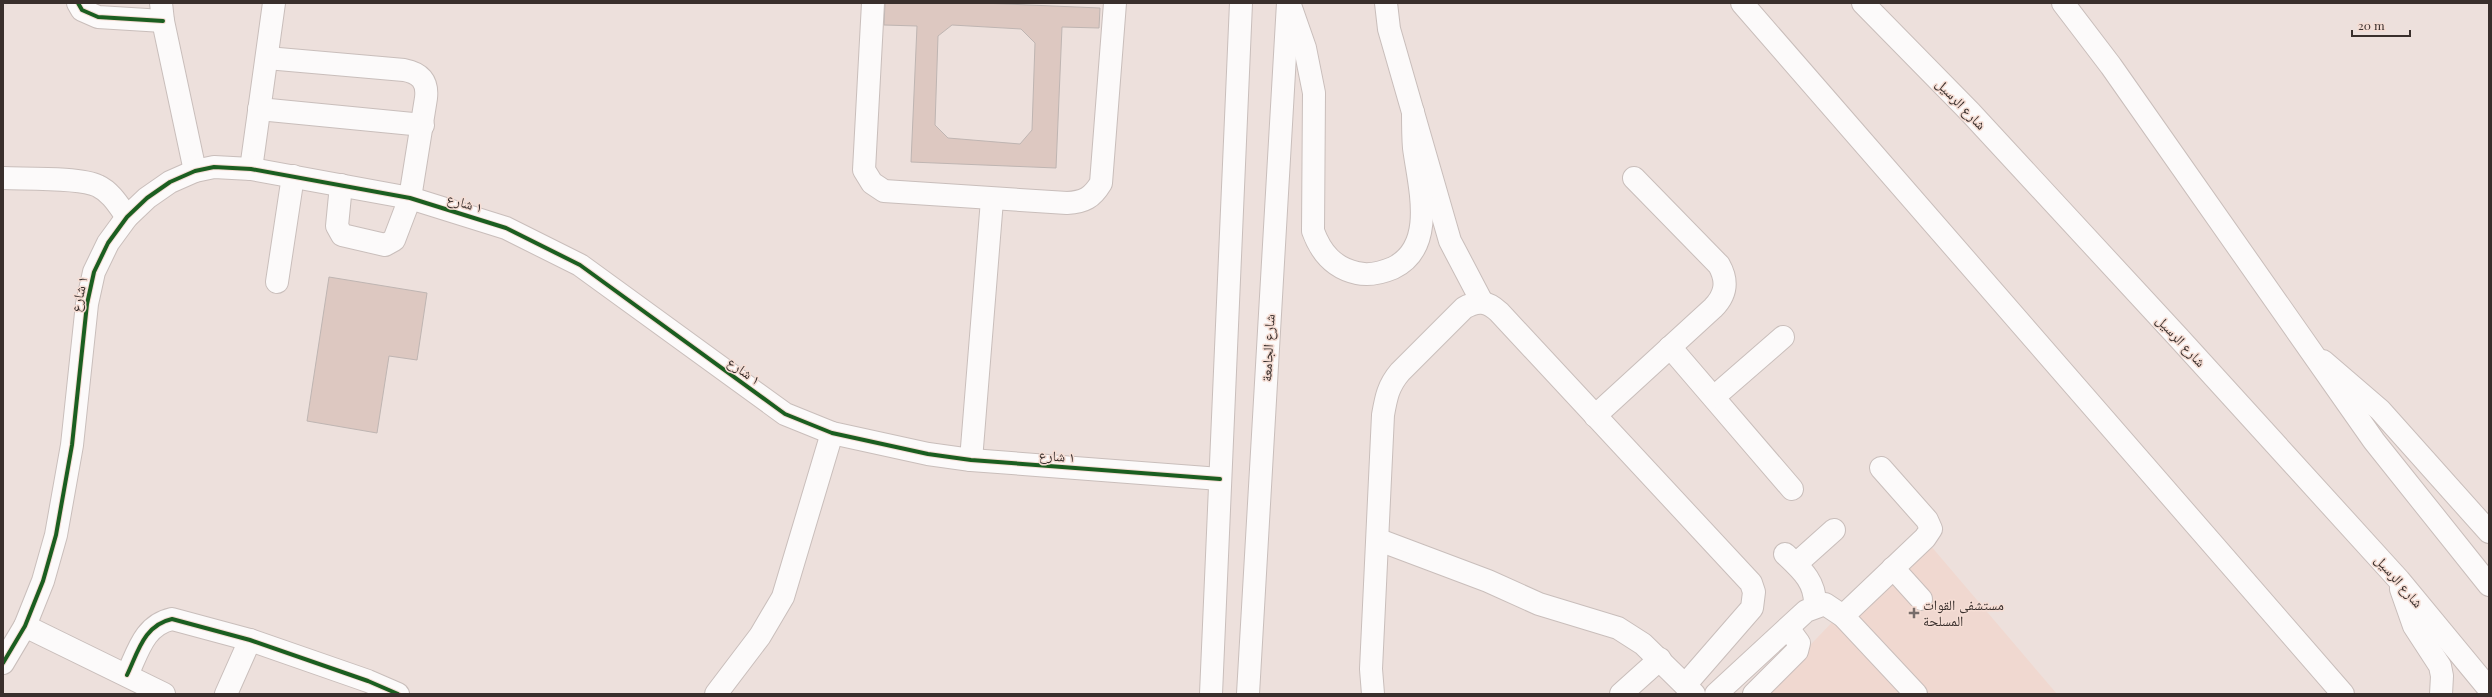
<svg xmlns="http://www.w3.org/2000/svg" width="2492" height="697" viewBox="0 0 2492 697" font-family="'Playfair Display','Noto Naskh Arabic',serif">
<rect width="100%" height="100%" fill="#ede0dc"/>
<path fill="#f0d8d0" d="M1919 532 2057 694H1763Z"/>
<g fill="#ddc8c1" stroke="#bfb5b2" fill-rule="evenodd">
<path d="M885 3H982L1100 8 1099 28 1062 27 1056 168 911 162 917 26 884 25ZM952 25 1021 29 1035 43 1032 130 1020 144 948 138 935 125 938 36Z"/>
<path d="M329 277 427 293 417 360 389 356 377 433 307 421Z"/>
</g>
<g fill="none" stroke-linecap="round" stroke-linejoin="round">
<defs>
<g id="minor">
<path d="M78 3 82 10 98 17 163 21"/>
<path d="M161 3 163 21 195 171"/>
<path d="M873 3 864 170 872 183 884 191 1067 203C1084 202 1092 198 1101 183L1115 3"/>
<path d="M1386 3 1389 29 1450 241 1482 302"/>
<path d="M1742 3 2343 694"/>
<path d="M267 58 404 70C420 73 428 81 426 98L410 198 394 240 385 245 342 235 337 226 341 185"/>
<path d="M259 109 423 125"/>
<path d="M251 169 274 3"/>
<path d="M3 178C25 179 81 177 98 186 111 192 119 206 127 217"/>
<path d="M277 282 293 176"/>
<path d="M1670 347 1792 489"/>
<path d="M2323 361 2380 410 2489 532"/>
<path d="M1714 397 1783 337"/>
<path d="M1595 416 1713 308C1726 295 1728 281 1719 265L1634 178"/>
<path d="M971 460 992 200"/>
<path d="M1379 540 1488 581 1539 604 1618 628 1643 644 1694 694"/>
<path d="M1785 554C1802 570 1816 582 1815 606"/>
<path d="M1796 564 1834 530"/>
<path d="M1893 568 1921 599"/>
<path d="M1843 616 1925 538 1931 529 1927 520 1881 468"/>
<path d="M25 626 164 694"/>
<path d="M3 663 25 626 43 581 56 535 72 445 87 304 94 272 108 243 127 217 147 198 170 182 195 171 214 167 251 169 410 198 506 228 580 265 785 414 832 433 928 454 971 460 1220 479"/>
<path d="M127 675C138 652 144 625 172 619L250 640 368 681 398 694"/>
<path d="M226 694 250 640"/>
<path d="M716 694 760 636 783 597 832 433"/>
<path d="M1373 694 1371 669 1383 415C1386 398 1388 386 1400 372L1464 308C1478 300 1487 301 1499 312L1751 583 1754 592 1752 608 1685 685"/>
<path d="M1621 694 1660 659"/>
<path d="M1716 694 1806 611 1825 604 1843 616 1916 694"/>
<path d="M1754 694 1797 651 1799 643 1788 628"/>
</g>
<g id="major">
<path d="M1863 3 1970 112 2178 337 2399 580 2489 689"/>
<path d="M2063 3 2111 66 2374 441 2489 585"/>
<path d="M1291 8 1305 48 1314 93 1313 231C1321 253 1334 268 1357 273 1369 276 1381 273 1393 268 1437 247 1419 186 1414 148 1413 136 1413 124 1413 112"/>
<path d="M2401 589 2414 626 2440 666 2442 676 2441 694"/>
<path d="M1211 694 1241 3"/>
<path d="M1248 694 1288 3"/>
</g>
</defs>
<use href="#minor" stroke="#c9bebb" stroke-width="24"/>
<use href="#major" stroke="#c9bebb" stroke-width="24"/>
<use href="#minor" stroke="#fcfafa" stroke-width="22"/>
<use href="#major" stroke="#fcfafa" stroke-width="22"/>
<defs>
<g id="cycleway">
<path d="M78 3 82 10 98 17 163 21"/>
<path d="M3 663 25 626 43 581 56 535 72 445 87 304 94 272 108 243 127 217 147 198 170 182 195 171 214 167 251 169 410 198 506 228 580 265 785 414 832 433 928 454 971 460 1220 479"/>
<path d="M127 675C138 652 144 625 172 619L250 640 368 681 398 694"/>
</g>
</defs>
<use href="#cycleway" stroke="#f5ddd4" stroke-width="6"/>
<use href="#cycleway" stroke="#1b5e20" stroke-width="4"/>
</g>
<path fill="#786d6a" stroke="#f5ddd4" stroke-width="1.5" d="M1912 607h4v4h4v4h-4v4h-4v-4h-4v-4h4z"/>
<g text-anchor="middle" stroke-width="3" stroke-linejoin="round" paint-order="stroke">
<g font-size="14" fill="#392f2c" stroke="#f5ddd4">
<text transform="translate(1961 104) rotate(46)" y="5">شارع الرسيل</text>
<text transform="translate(465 203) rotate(16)" y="5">١ شارع</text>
<text transform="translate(79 294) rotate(-78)" y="5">١ شارع</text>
<text transform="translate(2181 341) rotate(47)" y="5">شارع الرسيل</text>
<text transform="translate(1268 348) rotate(-87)" y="5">شارع الجامعة</text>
<text transform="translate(744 371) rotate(36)" y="5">١ شارع</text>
<text transform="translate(1057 456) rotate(4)" y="5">١ شارع</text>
<text transform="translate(2399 581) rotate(49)" y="5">شارع الرسيل</text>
</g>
<g font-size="14" fill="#392f2c" stroke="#f5ddd4" text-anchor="start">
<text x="1923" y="610">مستشفى القوات<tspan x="1923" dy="16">المسلحة</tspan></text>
</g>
</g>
<rect width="2492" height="697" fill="none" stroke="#392f2c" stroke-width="8"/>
<path d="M2352 30v6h58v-6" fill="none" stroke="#392f2c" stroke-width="2"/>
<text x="2358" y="30" font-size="12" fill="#392f2c" stroke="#f5ddd4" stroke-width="3" paint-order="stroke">20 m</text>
</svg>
